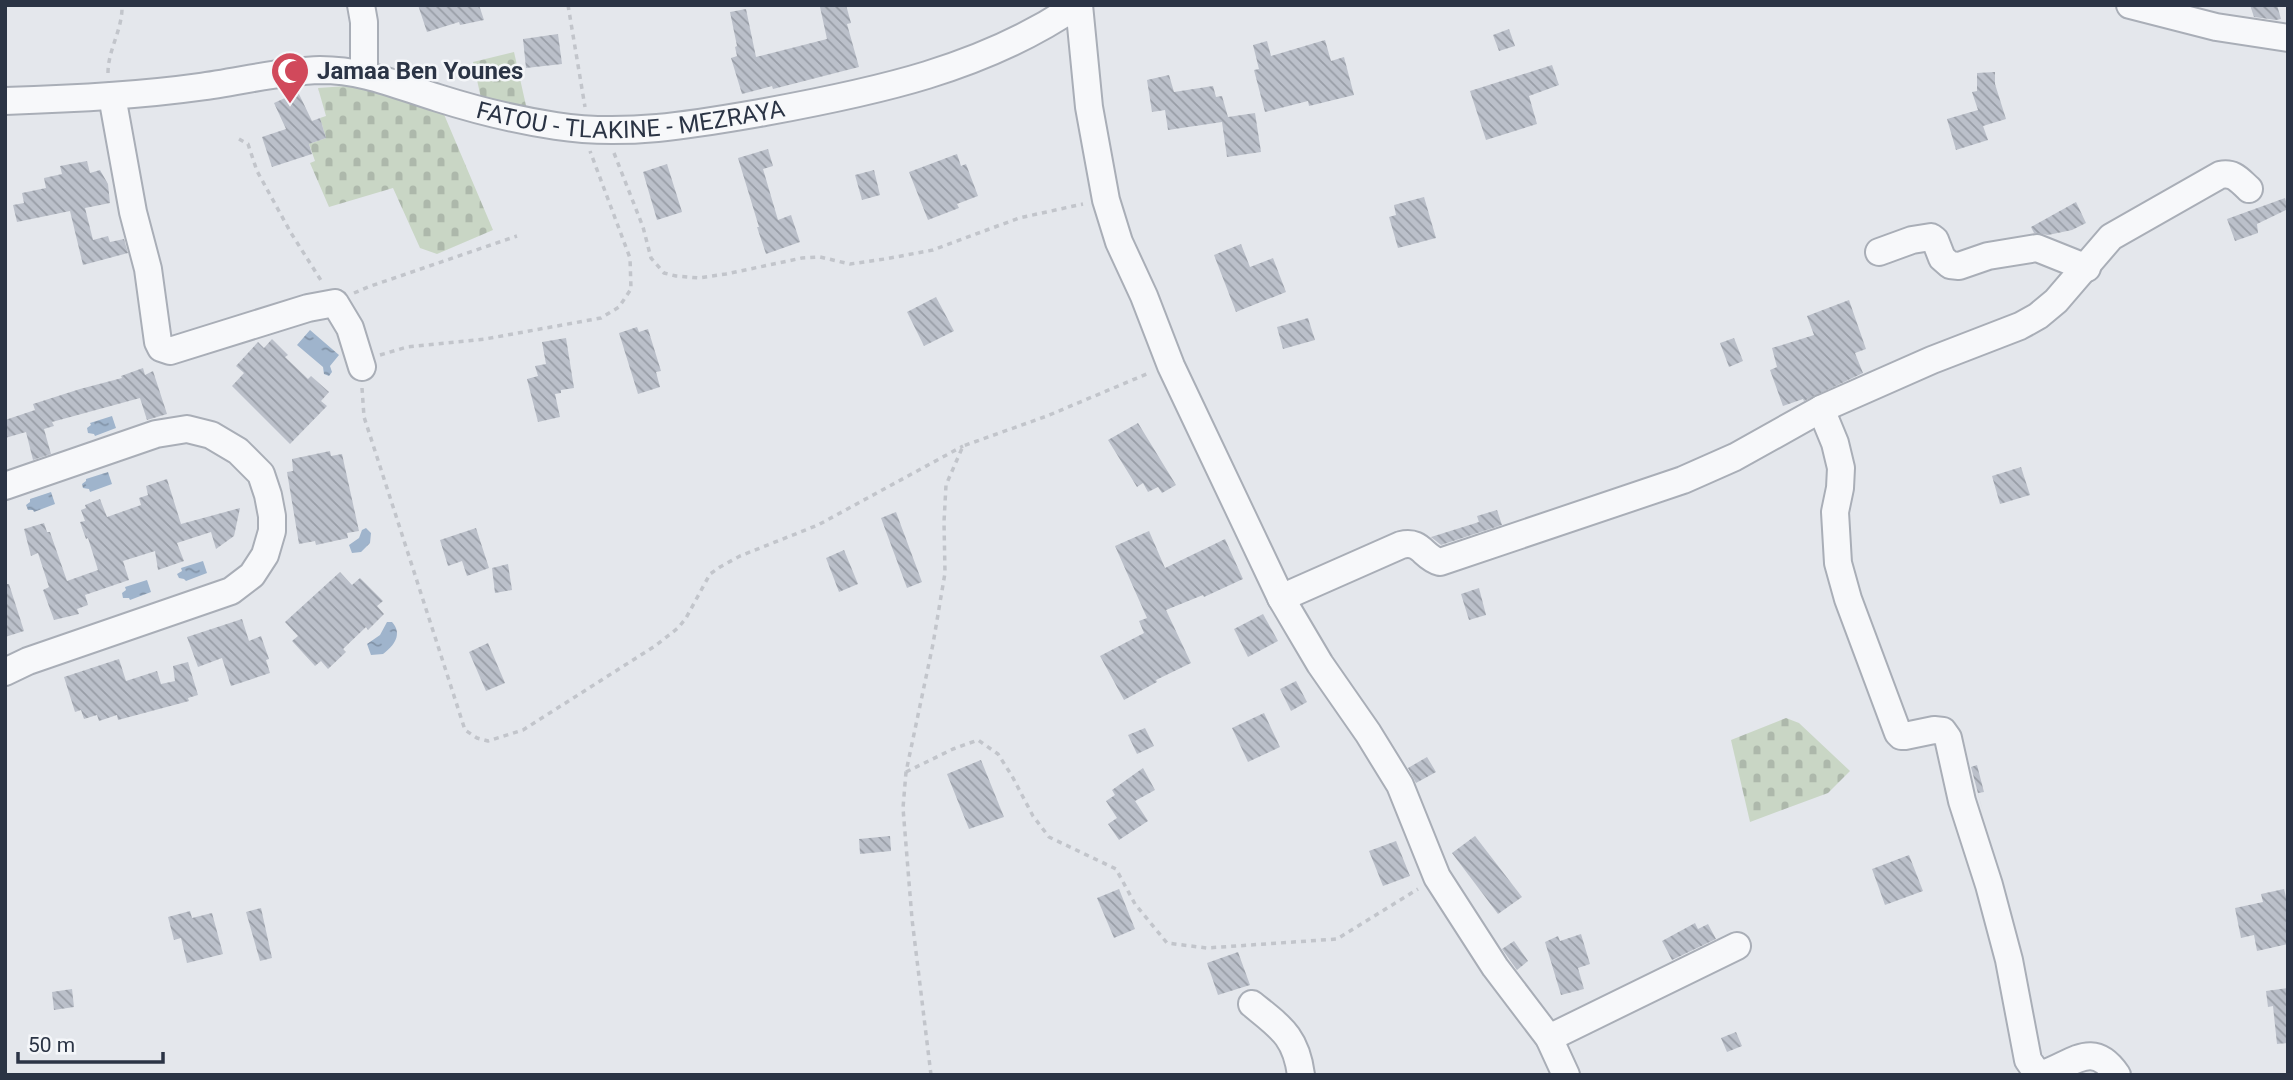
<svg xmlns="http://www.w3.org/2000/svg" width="2293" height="1080" viewBox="0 0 2293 1080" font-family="Roboto,sans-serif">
<defs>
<pattern id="cemetery-stones" width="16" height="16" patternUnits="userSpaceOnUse" patternTransform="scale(1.75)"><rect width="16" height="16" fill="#c9d6c5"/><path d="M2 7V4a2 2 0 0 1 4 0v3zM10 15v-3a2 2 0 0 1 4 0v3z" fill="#adb8ab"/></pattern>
<pattern id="water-ripples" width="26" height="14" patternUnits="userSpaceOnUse" patternTransform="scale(1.75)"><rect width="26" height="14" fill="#9fb4cc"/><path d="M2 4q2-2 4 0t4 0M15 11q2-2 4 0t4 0" fill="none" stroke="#8293a7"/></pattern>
<pattern id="building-back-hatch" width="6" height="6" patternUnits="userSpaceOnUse" patternTransform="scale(1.75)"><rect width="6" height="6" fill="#bbc0ca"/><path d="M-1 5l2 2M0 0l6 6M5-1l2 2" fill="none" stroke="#989da6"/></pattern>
</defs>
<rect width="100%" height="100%" fill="#e4e7ec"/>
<g fill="url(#cemetery-stones)">
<path d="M514 52 527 110 481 98 473 62Z"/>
<path d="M361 85 443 112 493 230 437 254 420 248 393 188 329 207 310 163 315 161 309 144 326 138 320 118 326 116 318 88Z"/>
<path d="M1786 718 1799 723 1850 771 1828 793 1750 822 1731 740Z"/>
</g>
<g fill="url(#water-ripples)">
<path d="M310 330 339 355 330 366 332 372 329 376 324 374 323 367 297 345Z"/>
<path d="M112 416 116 428 95 436 94 434 88 433 87 428 91 425 90 423Z"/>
<path d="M108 472 112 484 90 492 89 489 83 488 82 484 86 481V479Z"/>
<path d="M51 492 55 504 34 512 33 510H28L26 505 30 502V499Z"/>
<path d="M366 528 371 533 370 543 361 552 352 553 349 545 359 538 362 530Z"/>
<path d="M203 561 207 573 186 581 184 579 179 578 177 574 182 571 181 568Z"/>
<path d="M147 580 151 592 130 600 129 598H123L122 593 126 590 125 587Z"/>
<path d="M387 622H392C403 634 394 646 383 654L371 655 367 644 380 635Z"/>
</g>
<g fill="url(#building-back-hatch)">
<path d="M418 5H479L484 20 460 25 459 22 427 32Z"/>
<path d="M828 5H846L851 23 847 24 859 67 773 89 772 86 742 94 731 58 737 56 735 47 737 46 730 12 746 9 756 57 827 39 820 7Z"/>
<path d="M2250 5H2277L2281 19 2276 20 2254 17Z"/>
<path d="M1509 29 1515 46 1499 51 1493 35Z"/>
<path d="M558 34 562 64 526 68 523 39Z"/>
<path d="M1325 40 1331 61 1344 57 1354 95 1309 106 1308 101 1265 112 1254 70 1259 69 1253 45 1267 41 1271 56Z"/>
<path d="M1552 65 1559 85 1529 96 1537 124 1486 140 1470 91Z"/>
<path d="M1995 72V84L2006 119 1983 126 1988 140 1956 150 1947 119 1978 110 1972 92 1977 91V73Z"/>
<path d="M1169 75 1174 92 1213 86 1216 97 1222 96 1228 117 1255 113 1261 152 1227 157 1222 122 1168 130 1165 110 1152 112 1147 80Z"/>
<path d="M298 92 312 121 320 118 326 138 309 144 312 154 272 167 262 137 286 129 274 103Z"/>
<path d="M768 149 773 166 763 169 778 220 791 215 800 242 766 254 757 227H759L738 158Z"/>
<path d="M957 154 961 166 966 164 978 196 957 204 959 208 928 220 909 172Z"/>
<path d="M87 161 90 173 100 170 108 184 110 203 85 208 93 240 108 236 110 242 124 239 128 253 83 265 70 211 17 222 13 205 24 203 22 193 46 188 44 178 62 174 60 166Z"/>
<path d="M667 164 682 212 657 220 643 172Z"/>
<path d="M874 170 880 195 862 200 855 175Z"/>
<path d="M1424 197 1436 238 1398 248 1389 217 1396 215 1394 205Z"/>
<path d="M2285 198 2288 209 2257 224 2258 233 2235 241 2227 219Z"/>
<path d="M2076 202 2086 223 2072 230 2048 235 2034 233 2031 227Z"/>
<path d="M1241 244 1250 267 1273 258 1286 292 1236 312 1214 255Z"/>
<path d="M936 297 954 331 924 346 907 312Z"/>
<path d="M1849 300 1866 349 1855 353 1863 373 1804 401 1803 399 1783 406 1770 370 1777 367 1772 348 1814 335 1807 316Z"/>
<path d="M1308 318 1315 340 1283 349 1277 327Z"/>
<path d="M637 327 639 332 648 329 661 371 656 372 660 387 638 394 619 333Z"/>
<path d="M566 338 574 388 561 390V393L555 394 560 417 538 422 527 379 538 376 535 366 546 364 542 342Z"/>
<path d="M1734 338 1743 361 1729 367 1720 343Z"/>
<path d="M272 339 288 355 285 357 308 379 311 376 329 392 321 401 327 406 290 444 232 386 244 373 236 366 258 342 264 348Z"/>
<path d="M143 368 145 375 153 371 167 414 147 420 140 398 52 422 54 426 44 429 51 454 33 460 26 432 5 438V420L35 410 33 404 80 389 122 378 121 376Z"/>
<path d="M1138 423 1176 485 1162 493 1158 487 1148 492 1143 483 1137 487 1108 440Z"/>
<path d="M330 451 331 456 342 454 359 531 347 533 348 538 316 545 315 541 299 544 287 472 293 471 292 459Z"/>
<path d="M2021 467 2030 495 2000 504 1992 476Z"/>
<path d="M167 479 181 524 240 508 234 536 216 549 211 532 177 543 184 561 158 570 155 551 123 561 129 580 85 595 88 605 77 609 79 614 54 620 43 590 49 587 38 553 31 556 24 529 44 523 47 532H50L67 581 98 570 88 538 86 539 80 522 85 521 81 510 86 508 85 505 100 499 107 517 141 505 139 498 148 495 146 486Z"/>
<path d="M1497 510 1502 525 1441 545 1431 537 1479 522 1477 516Z"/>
<path d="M896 512 922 582 907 588 881 518Z"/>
<path d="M476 528 489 568 467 576 462 561 448 566 440 540Z"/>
<path d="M1149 531 1165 568 1225 539 1243 579 1204 597 1203 595 1166 610 1191 663 1156 680 1157 682 1124 700 1100 656 1144 633 1139 621 1147 618 1115 546Z"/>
<path d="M844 550 858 584 839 592 826 558Z"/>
<path d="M508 564 512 590 495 593 492 568Z"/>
<path d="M340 572 352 585 360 578 383 601 377 606 384 614 368 630 366 627 343 649 346 652 328 669 321 661 315 666 292 641 298 636 285 622Z"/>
<path d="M5 584H9L24 631 5 637Z"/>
<path d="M1479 588 1486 615 1469 620 1461 594Z"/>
<path d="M1263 614 1278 641 1248 657 1234 629Z"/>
<path d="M242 619 249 641 261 636 269 659 266 660 270 673 231 686 222 658 198 667 187 637Z"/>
<path d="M488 643 505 683 486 691 469 652Z"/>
<path d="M119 659 126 681 157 671 161 684 175 681 173 666 188 662 198 695 188 698 189 701 118 720 117 715 99 721 97 715 84 719 81 710 75 712 64 677Z"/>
<path d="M1296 681 1307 702 1291 711 1280 689Z"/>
<path d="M1264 713 1280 747 1248 762 1232 728Z"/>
<path d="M1145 728 1154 746 1137 754 1128 735Z"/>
<path d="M1427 757 1436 772 1416 783 1408 768Z"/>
<path d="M981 760 1004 817 969 829 947 774Z"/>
<path d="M1977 765 1984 792 1978 793 1984 816 1971 767Z"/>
<path d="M1143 768 1155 790 1135 801 1148 821 1119 840 1108 824 1117 818 1106 801 1115 795 1112 790Z"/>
<path d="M890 836 891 851 860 854 859 839Z"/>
<path d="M1475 836 1522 897 1498 914 1452 853Z"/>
<path d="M1396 841 1410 876 1383 886 1369 851Z"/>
<path d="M1909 855 1923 891 1885 905 1872 869Z"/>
<path d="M1119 889 1135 929 1114 938 1097 898Z"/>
<path d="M2284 889 2288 905V944L2257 951 2254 935 2241 938 2235 908 2263 902 2261 894Z"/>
<path d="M261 908 272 958 260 961 246 912Z"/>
<path d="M190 911 192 918 212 913 223 954 187 963 181 938 174 940 168 917Z"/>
<path d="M1695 923 1698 929 1708 924 1716 939 1672 960 1662 941Z"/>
<path d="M1581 934 1590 964 1578 968 1584 989 1561 995 1545 942 1558 936 1560 941Z"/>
<path d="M1514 941 1528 961 1517 970 1502 949Z"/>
<path d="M1238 952 1250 985 1218 995 1207 963Z"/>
<path d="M2288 988V1043L2277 1044 2273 1006 2268 1007 2266 991Z"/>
<path d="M72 989 74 1007 54 1010 52 992Z"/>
<path d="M1736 1032 1742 1046 1727 1052 1721 1038Z"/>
</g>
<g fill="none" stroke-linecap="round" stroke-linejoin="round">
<defs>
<g id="minor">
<path d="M361 5 364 22V73"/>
<path d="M1079 5 1089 107 1106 200 1119 242 1144 296 1171 366 1281 598 1320 664 1368 733 1400 785 1437 877 1495 967 1549 1038 1566 1075"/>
<path d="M2130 5 2216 27 2288 38"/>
<path d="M112 96 133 212 148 269 158 342 161 348 170 351 308 308 335 303 350 328 362 367"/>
<path id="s1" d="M5 101C70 99 135 96 199 87 238 82 280 71 320 70 364 70 396 85 438 98 476 110 516 120 556 126 626 137 696 124 765 112 874 92 984 69 1077 5"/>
<path d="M1879 252 1912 240 1931 237 1935 240 1942 258 1950 265 1959 266 1988 256 2037 248 2087 268"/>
<path d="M1821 409 1835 443 1841 468 1840 488 1835 512 1838 563 1848 599 1898 733 1901 736H1905L1934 730 1943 731 1948 738 1962 801 1989 885 2009 960 2028 1060 2035 1070 2043 1074C2073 1064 2093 1039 2117 1075"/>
<path d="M5 486 156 434 187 429 211 435 238 451 261 474 268 495 272 516V531L265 555 252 575 231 591 28 661 5 672"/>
<path d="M1281 598 1401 545C1422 540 1422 557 1440 562L1683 480 1735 457 1821 409 1932 360 2020 326 2038 316 2056 301 2111 237 2220 175C2234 172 2239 180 2249 189"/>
<path d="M1252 1004C1280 1027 1296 1036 1301 1075"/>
<path d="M1549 1038 1737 946"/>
</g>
</defs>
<use href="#minor" stroke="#a9aeb7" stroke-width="30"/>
<g stroke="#c2c5cb" stroke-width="3.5" stroke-dasharray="5 5" stroke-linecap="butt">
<path d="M568 5 585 107"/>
<path d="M108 73C108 49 123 29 122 5"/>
<path d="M239 139 248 144 257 171 291 233 322 282"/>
<path d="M614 153 643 227 651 258 664 273 676 276 699 278 726 274 802 258 820 257 850 264 885 259 933 250 1019 218 1083 204"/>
<path d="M354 293 368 287 517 236"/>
<path d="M380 355 407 347 485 339 601 318 619 307 631 289 630 258 590 151"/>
<path d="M362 388 364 417 377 457 465 730 477 738 488 741 523 730 655 646 678 628 686 618 710 574 720 567 740 556 818 525 963 446"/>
<path d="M906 772 953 749 978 740 998 754 1012 776 1033 816 1049 837 1116 869 1135 904 1167 943 1207 948 1337 939 1418 889"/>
<path d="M931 1075 912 919 903 808 906 772 933 644 945 573 944 522 946 485 963 446 1047 416 1149 373"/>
</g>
<use href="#minor" stroke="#f7f8fa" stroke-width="26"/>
</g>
<defs>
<symbol id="mosque-pin" viewBox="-11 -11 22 30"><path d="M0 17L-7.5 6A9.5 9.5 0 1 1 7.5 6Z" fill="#d1495b" stroke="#f4f6f9"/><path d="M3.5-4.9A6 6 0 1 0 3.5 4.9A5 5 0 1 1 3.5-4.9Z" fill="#fff"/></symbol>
</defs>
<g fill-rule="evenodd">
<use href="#mosque-pin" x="268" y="49" width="44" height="60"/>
</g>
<g text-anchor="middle" stroke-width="5" stroke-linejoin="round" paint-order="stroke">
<g font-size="24" font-weight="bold" fill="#2b3445" stroke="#f4f6f9" text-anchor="start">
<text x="317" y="79">Jamaa Ben Younes</text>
</g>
<g font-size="24" fill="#2b3445" stroke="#f4f6f9">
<text dy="8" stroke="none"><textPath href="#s1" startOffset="635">FATOU - TLAKINE - MEZRAYA</textPath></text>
</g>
</g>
<rect width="2293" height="1080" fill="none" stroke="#2b3445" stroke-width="14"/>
<path d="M18 1052v10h145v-10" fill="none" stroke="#2b3445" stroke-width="3.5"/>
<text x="28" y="1052" font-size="21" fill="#2b3445" stroke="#f4f6f9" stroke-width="5" paint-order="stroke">50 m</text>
</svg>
